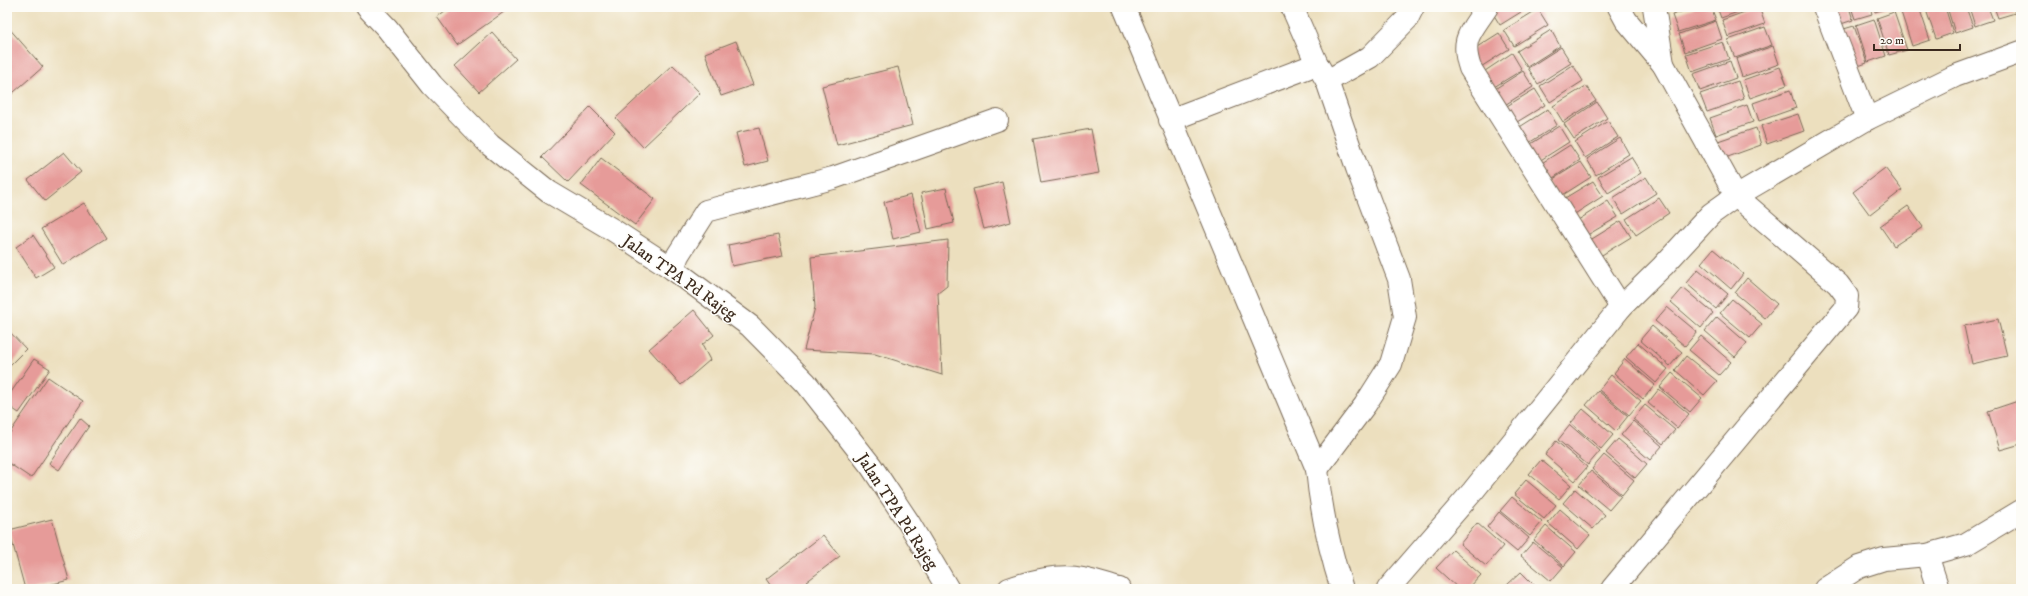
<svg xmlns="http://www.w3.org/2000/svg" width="2028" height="596" viewBox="0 0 2028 596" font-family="'IM FELL DW Pica',serif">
<rect width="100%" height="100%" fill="#fdfcf7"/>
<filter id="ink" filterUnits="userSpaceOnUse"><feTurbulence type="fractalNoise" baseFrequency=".025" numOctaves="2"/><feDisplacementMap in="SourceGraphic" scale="8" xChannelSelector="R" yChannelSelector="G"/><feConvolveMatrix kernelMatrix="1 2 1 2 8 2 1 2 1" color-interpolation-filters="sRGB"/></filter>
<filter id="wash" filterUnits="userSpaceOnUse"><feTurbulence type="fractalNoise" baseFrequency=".012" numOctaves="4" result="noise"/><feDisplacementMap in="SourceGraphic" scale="16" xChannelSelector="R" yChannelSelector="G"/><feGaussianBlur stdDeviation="0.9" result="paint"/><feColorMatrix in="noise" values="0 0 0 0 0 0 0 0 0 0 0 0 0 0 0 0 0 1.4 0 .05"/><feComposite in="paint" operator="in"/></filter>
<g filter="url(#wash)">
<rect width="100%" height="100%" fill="#ecdfbe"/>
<g id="blocks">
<g fill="#e69b99">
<path d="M450 7H511L457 45 437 17Z"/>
<path d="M527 7H540L529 11Z"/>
<path d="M1494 7H1529L1500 25 1490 9Z"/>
<path d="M1695 7H1711L1716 20 1678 32 1672 15Z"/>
<path d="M1717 7H1752L1721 18Z"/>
<path d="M1759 7 1765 24 1728 37 1722 20Z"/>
<path d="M1829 7H1849L1853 20 1835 26Z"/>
<path d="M1851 7H1870L1872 14 1855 19Z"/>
<path d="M1874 7H1891L1875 12Z"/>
<path d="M1906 7H1919L1930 40 1912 46 1900 9Z"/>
<path d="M1925 7H1945L1953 33 1936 39Z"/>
<path d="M1947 7H1966L1973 27 1955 33Z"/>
<path d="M1969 7H1988L1993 20 1975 26Z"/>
<path d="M1994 7H2013L2015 13 1998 18Z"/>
<path d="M1538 9 1548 25 1514 46 1504 30Z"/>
<path d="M1894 12 1907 50 1889 55 1877 18Z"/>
<path d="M1874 19 1886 56 1868 62 1856 25Z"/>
<path d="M1716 21 1722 39 1685 52 1679 34Z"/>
<path d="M7 26 43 67 7 98Z"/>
<path d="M1854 26 1867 63 1849 69 1837 31Z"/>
<path d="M1765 27 1772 45 1735 58 1728 40Z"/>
<path d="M1551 30 1560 46 1527 67 1517 51Z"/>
<path d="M492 32 516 59 479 92 455 66Z"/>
<path d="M1499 33 1509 49 1476 70 1466 54Z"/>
<path d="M736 41 753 85 721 96 705 53Z"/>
<path d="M1723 42 1729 59 1692 72 1686 54Z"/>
<path d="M1773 46 1779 64 1742 77 1736 59Z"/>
<path d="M1561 47 1571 63 1538 84 1528 68Z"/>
<path d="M1512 53 1522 70 1489 90 1479 75Z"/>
<path d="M1730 61 1736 78 1700 91 1693 74Z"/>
<path d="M673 65 700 93 643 147 616 118Z"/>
<path d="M1573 65 1583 81 1550 102 1540 86Z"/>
<path d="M898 67 913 125 837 145 822 86Z"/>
<path d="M1780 67 1787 85 1750 98 1743 80Z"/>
<path d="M1523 71 1533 87 1500 108 1490 92Z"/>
<path d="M1738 81 1744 99 1707 112 1700 94Z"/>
<path d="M1586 86 1596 101 1563 122 1553 106Z"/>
<path d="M1535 89 1545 105 1512 125 1502 109Z"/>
<path d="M1790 90 1796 108 1759 121 1753 103Z"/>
<path d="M1597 102 1607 118 1574 139 1564 124Z"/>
<path d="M1747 105 1753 122 1716 135 1710 118Z"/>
<path d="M590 107 615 132 568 182 542 157Z"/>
<path d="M1548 109 1557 125 1524 146 1515 130Z"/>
<path d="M1798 114 1804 131 1767 144 1761 126Z"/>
<path d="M1608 121 1618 137 1585 158 1575 142Z"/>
<path d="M1559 126 1569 142 1536 163 1526 147Z"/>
<path d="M759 128 768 161 745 167 736 133Z"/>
<path d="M1756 128 1761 145 1725 158 1718 141Z"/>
<path d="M1091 129 1099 173 1041 183 1033 139Z"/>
<path d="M1620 138 1629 154 1596 175 1587 159Z"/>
<path d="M1570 145 1580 160 1547 182 1537 166Z"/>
<path d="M64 152 81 172 45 201 28 180Z"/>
<path d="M1631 157 1641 173 1608 193 1598 177Z"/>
<path d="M601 158 655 199 635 225 581 185Z"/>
<path d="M1581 162 1591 177 1558 198 1548 182Z"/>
<path d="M1885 168 1902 190 1870 215 1853 192Z"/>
<path d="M1646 177 1656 193 1623 214 1613 198Z"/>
<path d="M1593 181 1603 196 1570 217 1560 201Z"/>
<path d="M1002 182 1011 222 984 229 973 189Z"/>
<path d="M946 188 954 223 928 229 921 193Z"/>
<path d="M911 195 921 232 893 239 884 202Z"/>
<path d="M1659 198 1669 213 1636 235 1626 219Z"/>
<path d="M1608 201 1618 217 1584 237 1575 222Z"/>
<path d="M84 203 106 238 63 265 41 229Z"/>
<path d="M1908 206 1923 227 1894 246 1880 226Z"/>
<path d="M1621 221 1631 237 1597 258 1587 242Z"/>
<path d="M33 235 54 267 36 278 16 247Z"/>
<path d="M778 235 783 256 732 266 728 245Z"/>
<path d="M948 240 947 286 938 293 942 375 875 354 804 350 815 307 811 257Z"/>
<path d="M1713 249 1743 274 1731 289 1701 263Z"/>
<path d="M1698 269 1728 294 1716 309 1686 283Z"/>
<path d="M1747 278 1777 304 1765 318 1735 293Z"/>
<path d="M1683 288 1713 313 1701 328 1671 302Z"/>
<path d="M1732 299 1762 324 1750 338 1720 313Z"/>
<path d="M1667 307 1697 332 1685 346 1655 321Z"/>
<path d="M694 310 714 335 702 345 710 360 681 385 649 349Z"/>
<path d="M1717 317 1747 343 1735 357 1705 331Z"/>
<path d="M1998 319 2007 356 1972 364 1964 326Z"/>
<path d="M1652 326 1682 352 1670 366 1640 340Z"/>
<path d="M7 329 26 349 7 368Z"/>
<path d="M1701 336 1731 362 1719 375 1689 350Z"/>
<path d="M1638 343 1668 369 1656 383 1626 357Z"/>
<path d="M1686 356 1717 381 1704 395 1675 370Z"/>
<path d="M34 359 50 369 19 413 7 405V398Z"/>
<path d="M1625 359 1655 385 1643 399 1614 373Z"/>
<path d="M1672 373 1702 398 1690 412 1660 387Z"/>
<path d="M1611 375 1641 401 1629 415 1599 390Z"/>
<path d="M48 377 83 401 31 478 7 462V437Z"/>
<path d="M1659 389 1689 414 1677 428 1648 403Z"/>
<path d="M1598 391 1628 416 1616 431 1586 405Z"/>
<path d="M2021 400V444L2000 450 1988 411Z"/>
<path d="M1645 405 1675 430 1663 444 1633 419Z"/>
<path d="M1583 409 1613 435 1601 449 1571 423Z"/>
<path d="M80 418 89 426 59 470 49 463Z"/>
<path d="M1633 421 1662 446 1650 460 1621 435Z"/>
<path d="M1570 425 1600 451 1588 465 1558 440Z"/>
<path d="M1618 439 1647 464 1635 478 1606 453Z"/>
<path d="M1556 441 1587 467 1575 481 1545 455Z"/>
<path d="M1604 455 1634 480 1622 495 1592 469Z"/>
<path d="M1541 460 1571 485 1559 499 1529 474Z"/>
<path d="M1591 471 1621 496 1609 510 1579 485Z"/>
<path d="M1526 480 1556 505 1544 519 1514 494Z"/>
<path d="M1575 489 1605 515 1593 529 1563 503Z"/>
<path d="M1512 497 1542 522 1530 536 1500 511Z"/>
<path d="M1560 509 1590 535 1578 549 1548 523Z"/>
<path d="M1499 512 1529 538 1517 552 1487 527Z"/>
<path d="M52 519 69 580 33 589H25L9 530Z"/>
<path d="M1477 523 1503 546 1486 566 1460 544Z"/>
<path d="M1546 526 1576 552 1564 566 1534 540Z"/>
<path d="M823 535 840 556 797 589H773L766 579Z"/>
<path d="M1533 542 1563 567 1551 581 1521 556Z"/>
<path d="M1453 550 1481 575 1468 589H1459L1436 568Z"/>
<path d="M1521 572 1538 589H1511L1507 585Z"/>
</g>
</g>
</g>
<g filter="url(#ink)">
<use href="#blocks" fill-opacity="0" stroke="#796956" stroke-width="1"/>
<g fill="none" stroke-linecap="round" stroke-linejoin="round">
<defs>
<g id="street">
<path d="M367 7 387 28 432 85 490 145 549 192 613 230 673 269 750 326 806 383 871 466 909 523 948 589"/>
<path d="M1124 7 1317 469C1321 512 1329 548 1342 589"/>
<path d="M1292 7 1317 64 1327 81 1357 168 1399 279 1405 317 1391 364 1365 405 1317 469"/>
<path d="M1487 7C1471 32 1460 38 1470 68L1621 307"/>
<path d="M1654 7 1663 64"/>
<path d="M1824 7 1867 119"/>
<path d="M1327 81 1370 57 1407 19 1413 7"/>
<path d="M1170 120 1317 64"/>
<path d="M673 269 678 255 706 211 833 178 997 120"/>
<path d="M1927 555 1938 589"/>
<path d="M1009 589C1032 581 1058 574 1083 579 1095 581 1107 586 1119 589"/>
<path d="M1388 589 1473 491 1621 307 1663 266 1711 214 1736 196 1867 119 1955 76 2021 52"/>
<path d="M1612 589 1846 308 1847 296 1838 284 1736 196 1663 64 1626 20 1619 7"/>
<path d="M1825 589 1859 567 1884 559 1927 555 1966 544 2021 511"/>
</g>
</defs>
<use href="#street" stroke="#796956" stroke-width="24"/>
<use href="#street" stroke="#fff" stroke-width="22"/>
</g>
</g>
<g text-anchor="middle" stroke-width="3" stroke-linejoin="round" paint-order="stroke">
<g font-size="17" fill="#3b2a1e" stroke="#fdfcf7">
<text transform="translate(680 277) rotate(35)" y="6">Jalan TPA Pd Rajeg</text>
<text transform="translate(898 511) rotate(57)" y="6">Jalan TPA Pd Rajeg</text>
</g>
</g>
<rect width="2028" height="596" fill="none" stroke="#fdfcf7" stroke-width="24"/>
<path d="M1874 44v6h86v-6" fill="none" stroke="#3b2a1e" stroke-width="2"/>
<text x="1880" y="44" font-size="12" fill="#3b2a1e" stroke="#fdfcf7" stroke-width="3" paint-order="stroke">20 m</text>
</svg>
